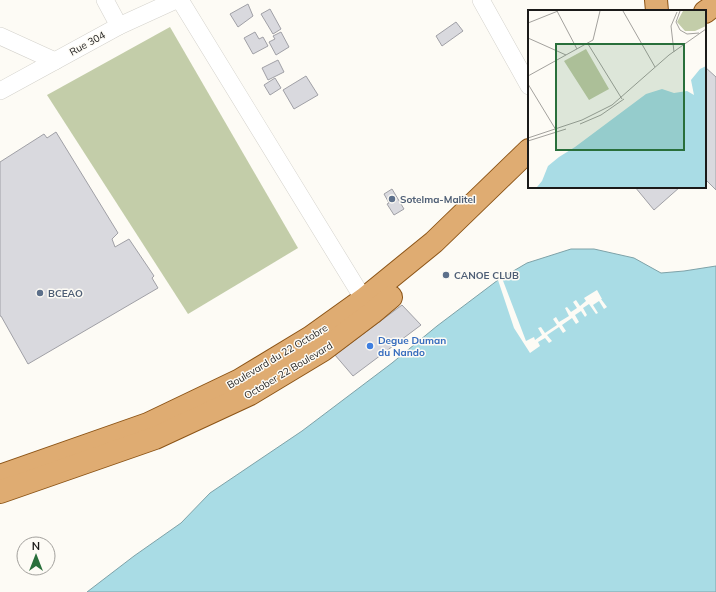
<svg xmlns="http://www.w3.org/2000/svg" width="716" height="592" viewBox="0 0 716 592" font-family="Mulish,sans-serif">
<rect width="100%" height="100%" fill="#fdfbf5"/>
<path fill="#c3cda9" d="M170 27 298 248 188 314 47 95Z"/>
<path fill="#a9dce5" stroke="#7ea2a8" d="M571 249H594L634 258 661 273 684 271 716 266V592H87L134 556 181 523 210 493 302 431 392 363 437 326 498 280 527 263Z"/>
<path fill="#fdfbf5" d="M502 278 526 341 534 337 535 340 542 335 538 328 541 327 545 333 557 325 553 319 556 317 559 322 569 316 565 308 567 307 571 312 577 308 573 302 576 300 580 306 586 301 584 298 597 290 602 299H601L607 307 604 309 599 301 593 305 598 313 596 314 589 304 583 308 587 315 585 317 581 311 575 315 579 322 576 324 572 318 562 325 566 331 563 333 559 327 547 335 552 341 549 343 545 338 538 342 540 346 530 353 514 328 498 280Z"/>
<g fill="#d9d9de" stroke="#a0a0a6">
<path d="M248 4 253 16 238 27 230 14Z"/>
<path d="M270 9 281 29 273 34 261 14Z"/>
<path d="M456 22 463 31 442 46 436 36Z"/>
<path d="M255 32 259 39 263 37 268 46 253 54 244 38Z"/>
<path d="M281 32 289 47 276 55 269 42 275 39 273 36Z"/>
<path d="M278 60 284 72 268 80 262 68Z"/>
<path d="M705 67 716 77V190L705 179Z"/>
<path d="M306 76 318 95 294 109 283 90Z"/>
<path d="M275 78 281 88 270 95 264 85Z"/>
<path d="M56 132 118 233 112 239 115 247 129 239 154 276 152 278 158 288 28 364 1 316H0V162L44 134 47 138Z"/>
<path d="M635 187H680L654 210Z"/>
<path d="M392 189 404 209 394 215 387 204 389 203 384 194Z"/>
<path d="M402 305 421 325 353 376 335 355Z"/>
</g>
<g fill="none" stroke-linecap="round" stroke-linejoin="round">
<defs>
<g id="minor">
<path d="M105 0 119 26"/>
<path d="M180 0 369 308"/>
<path d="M481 0 529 86"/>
<path d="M0 36 55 61"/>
<path d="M0 91 119 26 176 0"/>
</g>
<g id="major">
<path d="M656 0 657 11"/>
<path d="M705 12 716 4"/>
<path d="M0 476 148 424 240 380 311 337 364 299 434 242 529 150"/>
<path d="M0 492 155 438 250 394 323 350 372 313 391 297"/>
</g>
</defs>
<use href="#minor" stroke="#d4d2cc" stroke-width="18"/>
<use href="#major" stroke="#8c5416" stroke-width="24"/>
<use href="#minor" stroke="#fff" stroke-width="17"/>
<use href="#major" stroke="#dfac72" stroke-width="22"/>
</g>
<g fill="#5c6f8a" stroke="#fdfbf5" stroke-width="1.5">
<circle cx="392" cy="199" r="4"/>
<circle cx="446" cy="275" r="4"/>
<circle cx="40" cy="293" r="4"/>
</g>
<circle fill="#3f7fe0" stroke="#fdfbf5" stroke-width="1.5" cx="370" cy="346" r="4"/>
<g text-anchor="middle" stroke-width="3" stroke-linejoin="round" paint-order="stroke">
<g font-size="10" fill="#1b1a19" stroke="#fdfbf5">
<text transform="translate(87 43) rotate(-29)" y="4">Rue 304</text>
<text transform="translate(277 356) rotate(-31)" y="4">Boulevard du 22 Octobre</text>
<text transform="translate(288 370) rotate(-31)" y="4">October 22 Boulevard</text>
</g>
<g font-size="10" font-weight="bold" fill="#4e5e75" stroke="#fdfbf5" text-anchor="start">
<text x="400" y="203">Sotelma-Malitel</text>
<text x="454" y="279">CANOE CLUB</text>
<text x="48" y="297">BCEAO</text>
</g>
<g font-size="10" font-weight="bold" fill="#366cbe" stroke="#fdfbf5" text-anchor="start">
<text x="378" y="344">Degue Duman<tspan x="378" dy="12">du Nando</tspan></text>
</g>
</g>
<g transform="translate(528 10)">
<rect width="178" height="178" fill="#fdfbf5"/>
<path d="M155 1H178V16L167 21H157L149 12ZM58 39 81 79 61 90 36 51Z" fill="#c3cda9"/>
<path d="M178 56V177H9L14 171 20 156 31 147 47 137 118 84 134 79 146 83 159 81 166 85 163 70 172 59Z" fill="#a9dce5"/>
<path fill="none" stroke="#a3a19d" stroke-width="1" d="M29 1 49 39M95 1 127 57M152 1 148 12 152 20 159 24 171 23M0 13 30 1M0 28 38 45M60 34 94 89M146 42 143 16 149 2M0 66 65 30 72 1M0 74 28 120M52 114 73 105 96 89M0 128 54 110 84 95 141 45 178 19M0 131 38 119"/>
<path fill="#296f3b" fill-opacity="0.15" stroke="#296f3b" stroke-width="2" d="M28 34H156V140H28Z"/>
<rect width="178" height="178" fill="none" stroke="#1b1a19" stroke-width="2"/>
</g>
<g transform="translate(36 556)"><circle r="19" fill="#fdfbf5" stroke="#a3a19d"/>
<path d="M0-3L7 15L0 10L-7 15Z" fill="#296f3b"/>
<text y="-6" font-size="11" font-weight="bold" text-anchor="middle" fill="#1b1a19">N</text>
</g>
</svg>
